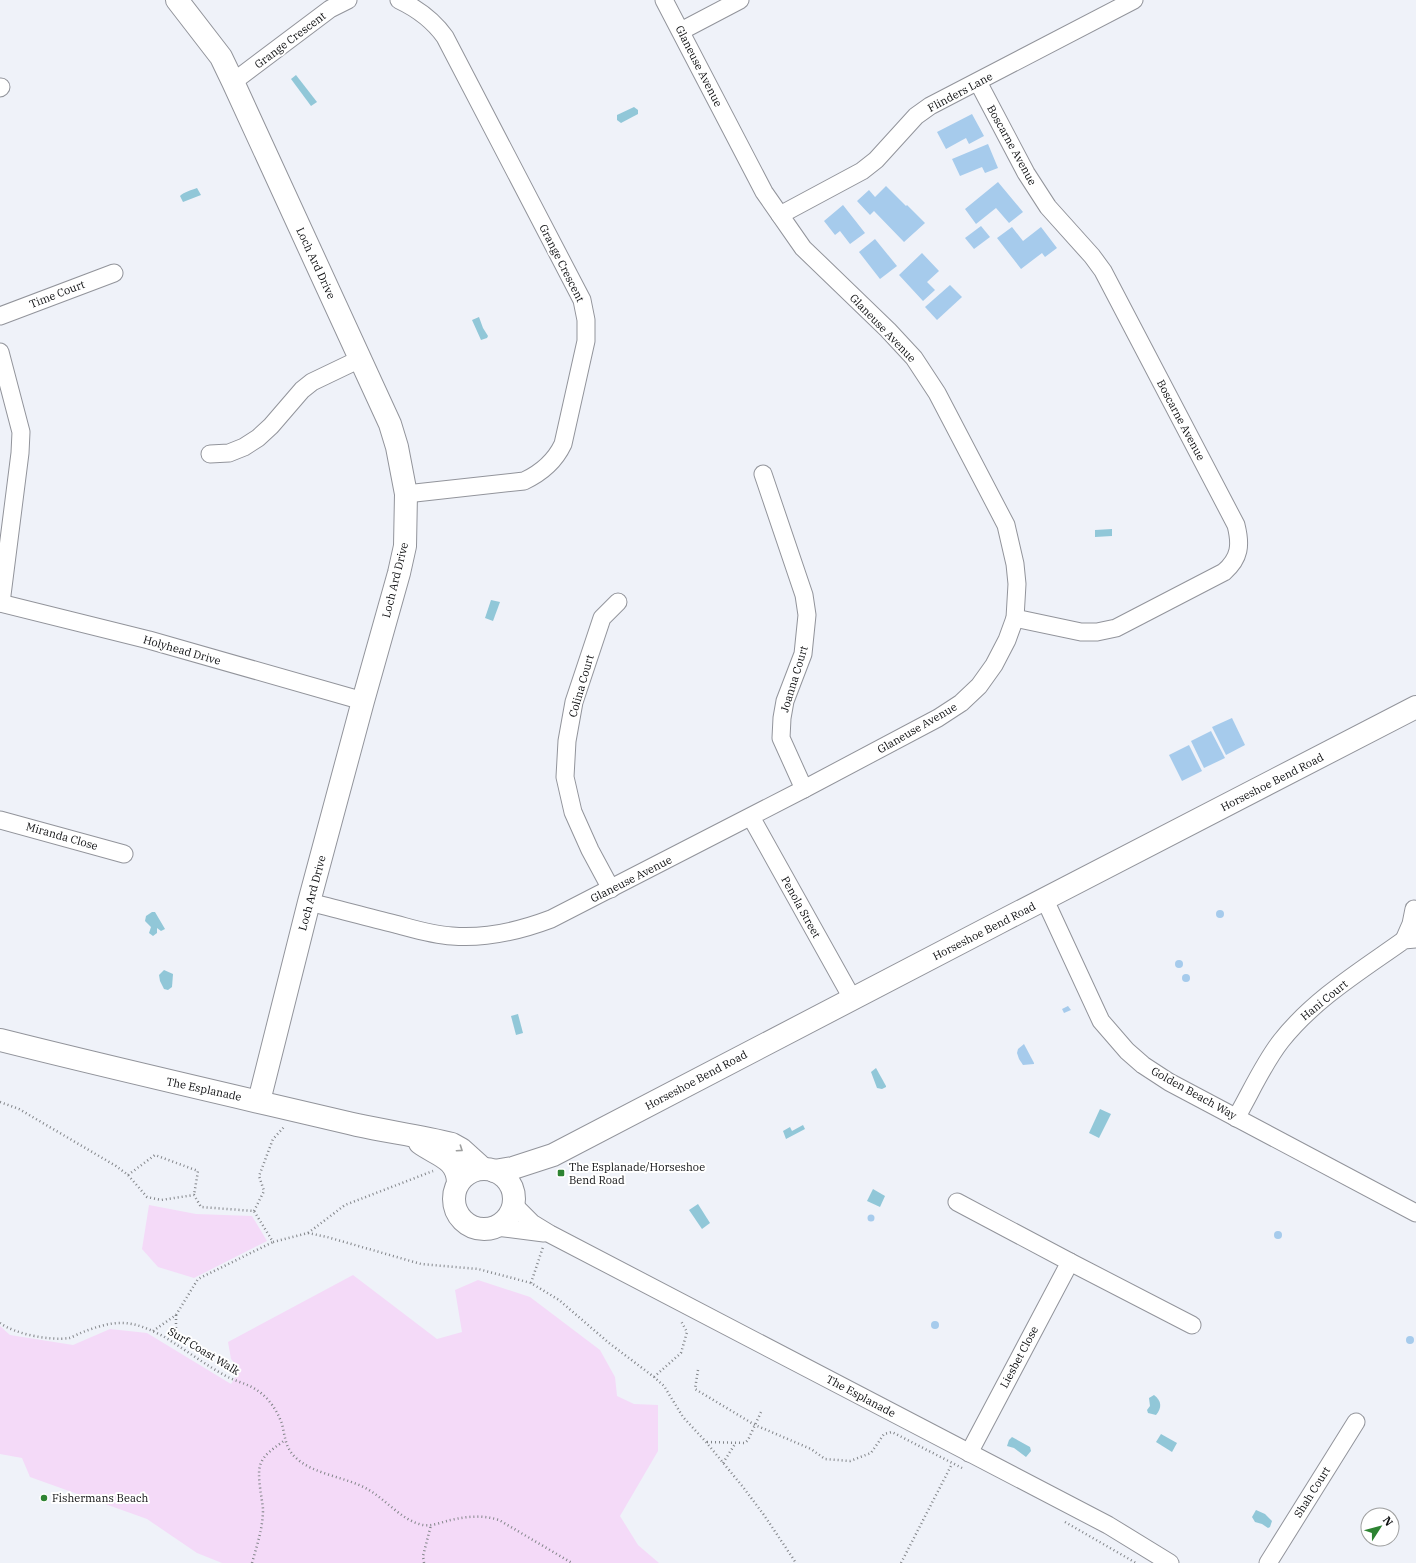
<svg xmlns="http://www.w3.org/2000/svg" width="1416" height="1563" viewBox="0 0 1416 1563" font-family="'IBM Plex Serif',serif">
<rect width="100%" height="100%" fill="#eff2f9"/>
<g fill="#f4daf8">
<path d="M149 1205 196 1214 252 1216 267 1241 194 1278 158 1267 142 1249Z"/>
<path d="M353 1275 437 1339 462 1332 455 1290 478 1280 530 1297 600 1350 615 1377 617 1396 634 1404 658 1405V1451L620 1516 638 1545 659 1563H222L197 1553 147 1519 30 1477 22 1458 0 1454V1326L10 1335 73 1345 110 1329 147 1333 231 1384 240 1370 231 1359 228 1342Z"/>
</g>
<g fill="#91c7d8">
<path d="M296 75 317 102 311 106 291 79Z"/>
<path d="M634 107 638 110V114L621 123 617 120V115Z"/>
<path d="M197 188 201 195 183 202 180 196C184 192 192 190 197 188Z"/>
<path d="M479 317 483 328 488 336 487 338 481 340 472 320Z"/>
<path d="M1112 529V536L1095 537V530Z"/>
<path d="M491 600 500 602 493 621 485 618Z"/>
<path d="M152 912H155L165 929 161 931 157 928V933L153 936 149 933 151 927 145 921 146 916Z"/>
<path d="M164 970 173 974 172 987 168 990 164 989 160 981 159 975Z"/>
<path d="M518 1014 523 1033 516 1035 511 1016Z"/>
<path d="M876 1068 886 1086V1087L882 1089 877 1088 871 1072Z"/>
<path d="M1100 1109 1111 1114 1099 1138 1089 1133Z"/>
<path d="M803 1125 805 1129 786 1139 783 1131 790 1127 792 1131Z"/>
<path d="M873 1189 885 1196 880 1207 867 1201Z"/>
<path d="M698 1204 710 1223 702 1229 689 1210Z"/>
<path d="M1154 1395C1162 1401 1162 1408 1156 1415L1148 1413 1147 1410 1150 1406 1149 1398Z"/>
<path d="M1161 1434 1177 1443 1172 1452 1156 1442Z"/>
<path d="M1012 1437 1030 1447 1031 1451 1026 1457 1014 1448 1007 1446 1009 1440Z"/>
<path d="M1256 1510 1265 1514 1272 1521 1270 1527 1268 1528 1262 1524 1255 1522 1252 1517Z"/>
</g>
<g fill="#a6cbec">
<path d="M972 114 984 136 969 144 966 138 946 149 937 132Z"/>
<path d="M988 144 998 168 985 173 982 167 960 176 952 159Z"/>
<path d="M998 182 1023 212 1009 223 996 208 976 224 965 209Z"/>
<path d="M886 186 906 206 907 205 925 223 904 242 874 211 870 215 857 201 869 190 875 197Z"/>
<path d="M843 205 865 233 850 244 840 231 835 235 824 221Z"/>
<path d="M981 226 990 237 974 249 965 238Z"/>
<path d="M1012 227 1023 241 1041 227 1057 248 1045 257 1042 253 1021 269 997 238Z"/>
<path d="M875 239 897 266 880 279 859 252Z"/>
<path d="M922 253 939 271 927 282 935 290 923 301 899 275Z"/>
<path d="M950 285 962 297 937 320 925 307Z"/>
<path d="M1232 718 1245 745 1226 755 1212 727Z"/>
<path d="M1211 731 1225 758 1204 768 1191 741Z"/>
<path d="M1189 745 1202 771 1182 781 1169 755Z"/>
<circle cx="1220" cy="914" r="4"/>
<circle cx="1179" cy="964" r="4"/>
<circle cx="1186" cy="978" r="4"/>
<path d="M1068 1006 1071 1010 1064 1013 1062 1009Z"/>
<path d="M1024 1044 1034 1063V1064L1023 1065 1019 1059 1017 1053 1018 1049Z"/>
<circle cx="871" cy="1218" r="3.5"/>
<circle cx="1278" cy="1235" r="4"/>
<circle cx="935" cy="1325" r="4"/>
<circle cx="1410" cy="1340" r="4"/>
</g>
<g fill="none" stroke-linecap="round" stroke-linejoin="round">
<defs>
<g id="street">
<path d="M399 0C418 9 433 20 445 37L582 300 586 320V341L563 444C555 461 541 473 524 481L406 494"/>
<path d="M681 31 740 0"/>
<path d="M233 82 330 9 348 0"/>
<path d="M978 82 1026 173 1048 207 1092 256 1103 271 1236 525C1241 545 1240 558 1224 572L1116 628 1097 632H1081L1015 618"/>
<path d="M0 88 1 87"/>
<path d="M780 215 862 171 876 160 916 116 930 106 1134 0"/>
<path d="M0 316 114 273"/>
<path d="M0 352 21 432 20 453 1 603"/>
<path d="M210 454 229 453 244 447 258 438 271 426 302 390 312 382 360 359"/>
<path d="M763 474 804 595 807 615 803 654 785 701 782 718 781 738 804 789"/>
<path d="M0 603 149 640 363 701"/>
<path d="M751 817 852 998"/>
<path d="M0 820 124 854"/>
<path d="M611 889 590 850 573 812 565 777 567 741 574 702 602 618 618 602"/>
<path d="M1045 900 1101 1021 1127 1051 1143 1065 1169 1082 1416 1213"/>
<path d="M309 902C338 909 366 917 395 924 414 929 433 935 452 936 486 939 519 931 551 919L804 789 938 718 961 703 979 686 994 665 1007 640 1015 618 1017 584 1015 564 1006 525 937 393 914 358 888 330 803 248 764 192 664 0"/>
<path d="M1404 940 1411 924 1414 909"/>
<path d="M1236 1118C1251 1092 1263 1064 1281 1041 1314 999 1362 970 1404 940L1416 939"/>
<path d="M957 1202 1070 1262 969 1453"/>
<path d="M514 1205 532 1223 550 1234 1108 1525 1170 1563"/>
<path d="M496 1227 544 1233"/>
<path d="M1070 1262 1192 1325"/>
<path d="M1268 1563 1356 1422"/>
</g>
<g id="secondary">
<path d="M177 0 221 57 233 82 390 424 397 447 406 494 405 546 399 573 363 701 309 902 259 1101"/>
<path d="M0 1040C119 1070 238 1097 357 1125 389 1132 421 1136 452 1144L461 1149 482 1168"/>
<path d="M420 1143C436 1155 458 1158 458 1183"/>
<circle cx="484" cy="1199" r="30"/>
<path d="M494 1171 513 1168 553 1155C840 1004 1128 856 1416 707"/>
</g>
</defs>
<use href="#street" stroke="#92949b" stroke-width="19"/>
<use href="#secondary" stroke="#92949b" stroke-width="24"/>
<g stroke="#828589" stroke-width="2.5" stroke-dasharray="1 3" stroke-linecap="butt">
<path d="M0 1102 19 1109 116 1166 128 1175 147 1197 161 1200 194 1195 201 1207 254 1211 273 1242 308 1233 327 1237 421 1264 478 1269 531 1283 559 1300 609 1343 654 1377 664 1386 683 1417 706 1442 743 1487 764 1515 796 1563"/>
<path d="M128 1175 155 1155 198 1171 194 1195"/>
<path d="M254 1211 264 1191 259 1176 273 1139 285 1126"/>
<path d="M308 1233 345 1205 433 1171"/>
<path d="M531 1283 543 1247"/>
<path d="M176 1315V1343"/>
<path d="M0 1323C15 1334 50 1341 69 1338 73 1337 78 1334 83 1332 96 1327 111 1322 125 1323 138 1324 151 1330 163 1336 184 1349 203 1363 224 1375 236 1382 251 1384 262 1394 271 1401 278 1413 282 1424 285 1436 285 1447 295 1457 313 1475 348 1477 369 1490 386 1500 400 1518 419 1524 430 1528 441 1522 451 1520 468 1516 483 1515 499 1520L572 1563"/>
<path d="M153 1331 176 1315 198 1279 273 1242"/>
<path d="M698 1370 695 1389 755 1425 811 1449 825 1459 850 1461 871 1453 884 1434 892 1432 962 1468"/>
<path d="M654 1377 681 1353 687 1332 681 1321"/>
<path d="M707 1442 745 1443 748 1440 762 1410"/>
<path d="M723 1463 735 1444"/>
<path d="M1065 1522 1136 1563"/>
<path d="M252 1563C257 1545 263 1528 263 1509 262 1497 256 1473 261 1463 265 1453 276 1447 285 1440"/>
<path d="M424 1563 423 1556 431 1525"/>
<path d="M901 1563 952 1464"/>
</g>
<use href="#street" stroke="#fff" stroke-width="17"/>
<use href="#secondary" stroke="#fff" stroke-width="22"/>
</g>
<defs><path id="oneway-chevron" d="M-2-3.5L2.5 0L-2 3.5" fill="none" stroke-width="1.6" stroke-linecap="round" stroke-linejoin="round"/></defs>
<use stroke="#9e9f9f" href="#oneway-chevron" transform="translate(460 1149) rotate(34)"/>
<g fill="#2d8332" stroke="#fff" stroke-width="1.5">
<rect x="557" y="1169" width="8" height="8" rx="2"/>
<circle cx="44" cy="1498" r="4"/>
</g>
<g text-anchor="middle" stroke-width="4" stroke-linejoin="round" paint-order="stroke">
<g font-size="11" fill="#0d0e10" stroke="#fff">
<text transform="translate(290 40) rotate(-37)" y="4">Grange Crescent</text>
<text transform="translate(699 66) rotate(63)" y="4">Glaneuse Avenue</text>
<text transform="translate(960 92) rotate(-28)" y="4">Flinders Lane</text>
<text transform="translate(1012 145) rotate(61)" y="4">Boscarne Avenue</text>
<text transform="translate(316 263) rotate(65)" y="4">Loch Ard Drive</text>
<text transform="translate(562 263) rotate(63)" y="4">Grange Crescent</text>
<text transform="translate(57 294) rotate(-21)" y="4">Time Court</text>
<text transform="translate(883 328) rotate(46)" y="4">Glaneuse Avenue</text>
<text transform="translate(1181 420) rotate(62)" y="4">Boscarne Avenue</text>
<text transform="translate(395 580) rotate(-76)" y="4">Loch Ard Drive</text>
<text transform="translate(182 650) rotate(16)" y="4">Holyhead Drive</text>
<text transform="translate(794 679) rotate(-73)" y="4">Joanna Court</text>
<text transform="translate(581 686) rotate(-74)" y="4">Colina Court</text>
<text transform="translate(917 728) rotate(-30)" y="4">Glaneuse Avenue</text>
<text transform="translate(1272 782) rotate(-27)" y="4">Horseshoe Bend Road</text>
<text transform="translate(62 836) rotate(16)" y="4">Miranda Close</text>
<text transform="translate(631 879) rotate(-27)" y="4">Glaneuse Avenue</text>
<text transform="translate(312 893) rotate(-75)" y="4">Loch Ard Drive</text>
<text transform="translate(801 907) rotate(61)" y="4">Penola Street</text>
<text transform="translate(984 931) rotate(-27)" y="4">Horseshoe Bend Road</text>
<text transform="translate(1324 1000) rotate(-39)" y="4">Hani Court</text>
<text transform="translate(696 1080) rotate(-28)" y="4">Horseshoe Bend Road</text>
<text transform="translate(204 1089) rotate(12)" y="4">The Esplanade</text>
<text transform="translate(1194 1093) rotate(29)" y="4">Golden Beach Way</text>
<text transform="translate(204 1351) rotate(31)" y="4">Surf Coast Walk</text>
<text transform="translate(1019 1357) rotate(-62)" y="4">Liesbet Close</text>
<text transform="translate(861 1396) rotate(28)" y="4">The Esplanade</text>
<text transform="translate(1312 1492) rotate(-58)" y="4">Shah Court</text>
</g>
<g font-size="11" fill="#0d0e10" stroke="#fff" text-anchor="start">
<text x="569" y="1171">The Esplanade/Horseshoe<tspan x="569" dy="13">Bend Road</tspan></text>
<text x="52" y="1502">Fishermans Beach</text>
</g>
</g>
<g transform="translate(1380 1527) rotate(54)"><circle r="19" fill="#ffffff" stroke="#9e9f9f"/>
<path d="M0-3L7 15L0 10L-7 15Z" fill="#2d8332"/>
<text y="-6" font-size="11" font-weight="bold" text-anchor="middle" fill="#0d0e10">N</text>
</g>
</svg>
